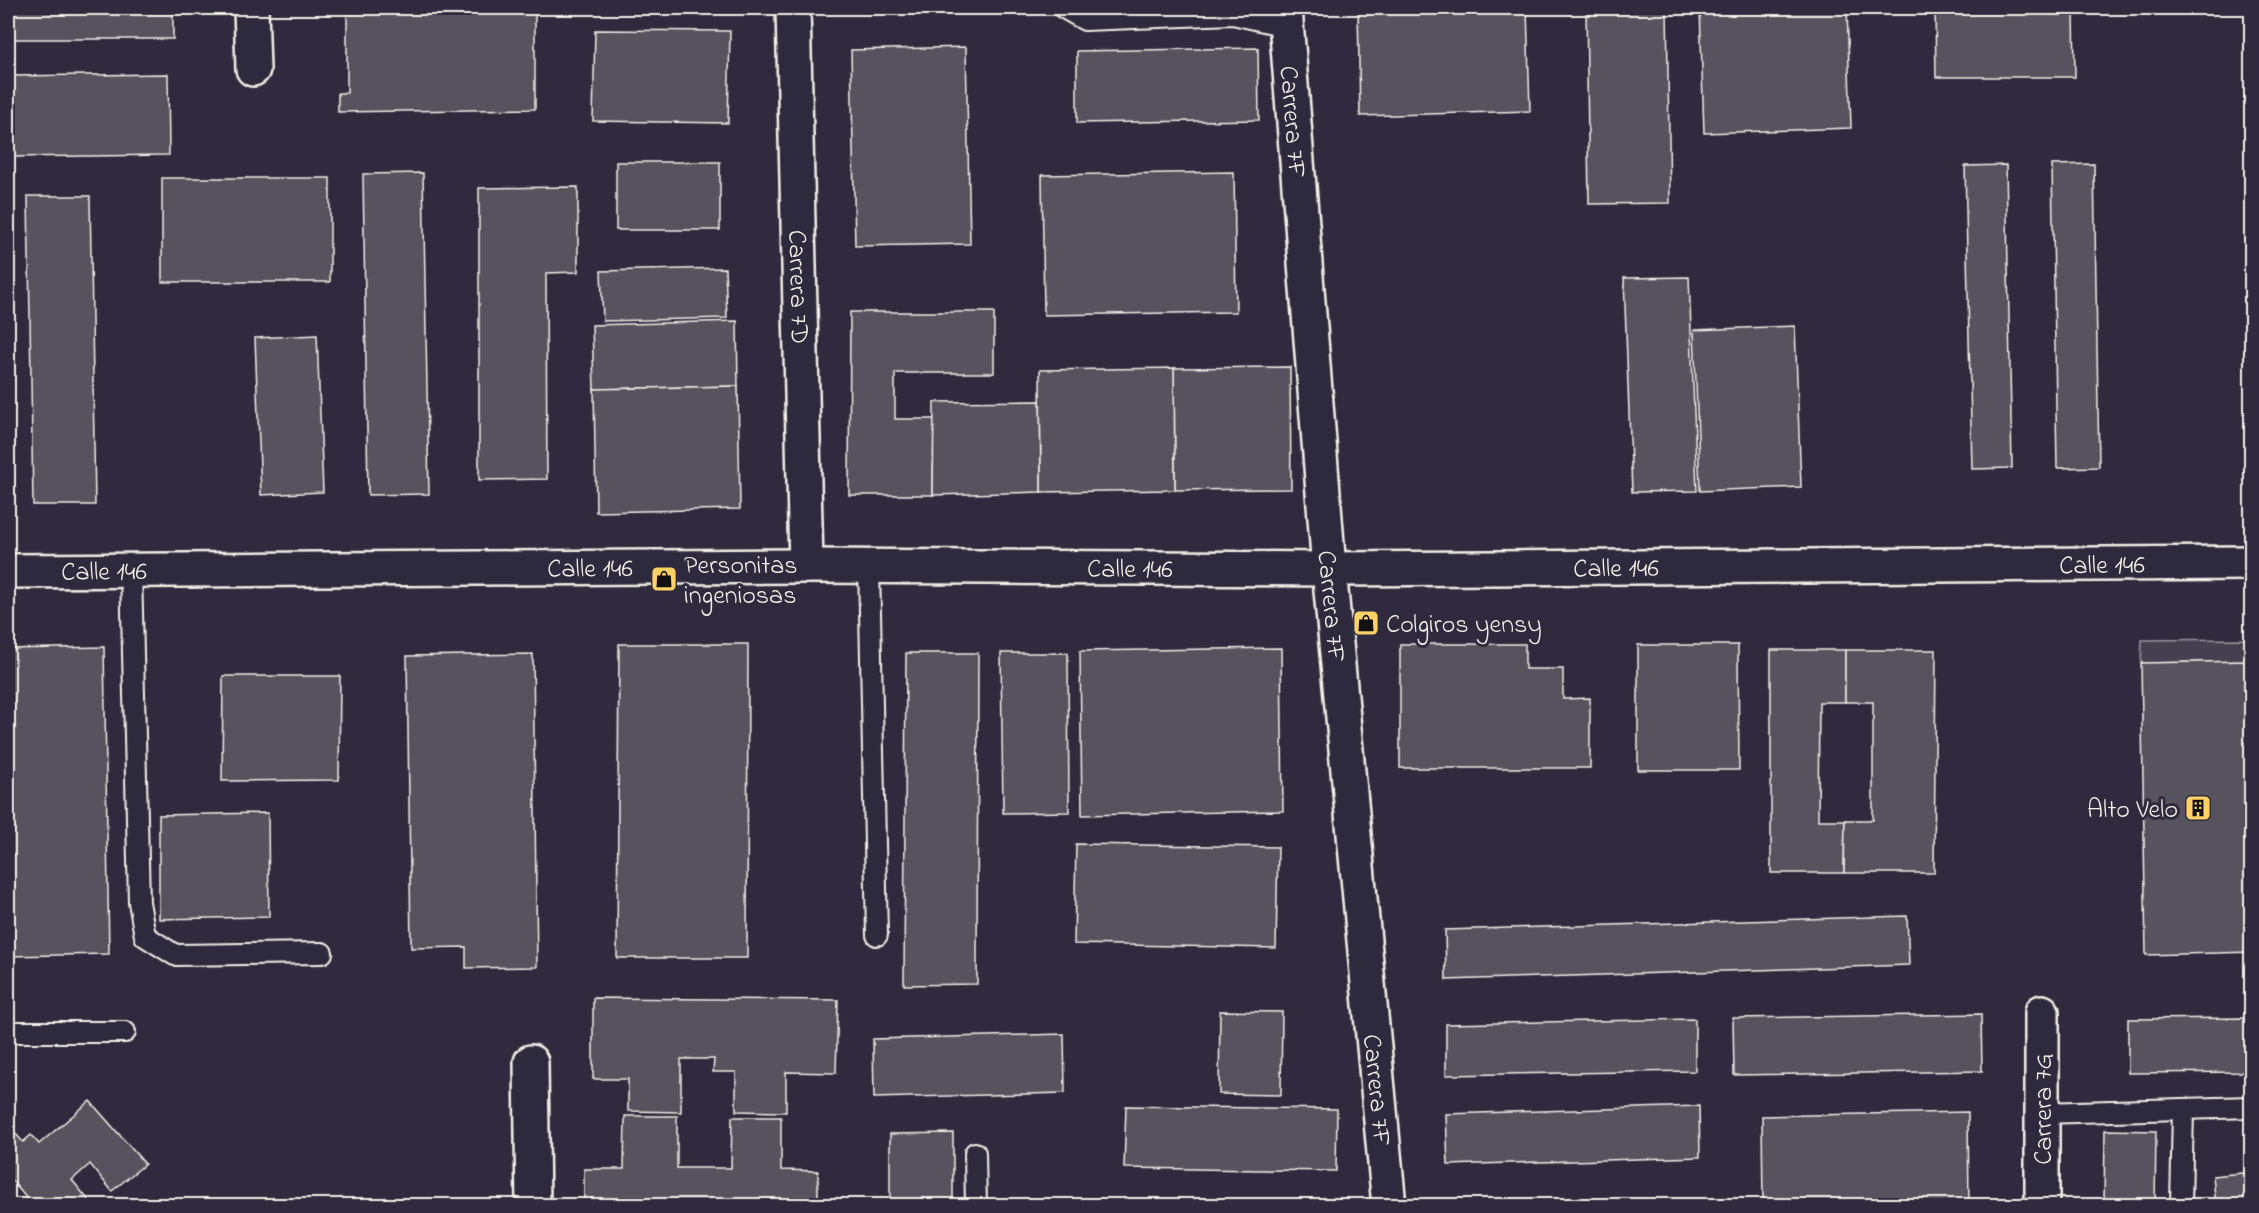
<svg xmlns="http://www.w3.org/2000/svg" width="2259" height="1213" viewBox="0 0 2259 1213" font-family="'Indie Flower',sans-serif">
<rect width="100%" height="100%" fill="#2f2a3d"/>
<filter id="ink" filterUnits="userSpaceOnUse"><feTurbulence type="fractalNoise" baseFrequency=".0167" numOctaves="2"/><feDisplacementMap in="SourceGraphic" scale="12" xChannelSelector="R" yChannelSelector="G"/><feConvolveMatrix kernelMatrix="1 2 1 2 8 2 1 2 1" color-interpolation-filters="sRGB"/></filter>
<g filter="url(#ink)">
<path fill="#454050" stroke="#9c989c" stroke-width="1.5" d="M2251 639V661L2141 663 2142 640Z"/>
<g fill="#56525f" stroke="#f4f1e8" stroke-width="1.5">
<rect x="8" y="8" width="165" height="31"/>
<path d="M325 8H535V109L338 112V93H347V10L326 11Z"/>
<path d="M1358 8H1527L1530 111 1360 116Z"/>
<path d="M1586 8H1667L1670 203 1589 204Z"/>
<path d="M1700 8H1847L1851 128 1704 133Z"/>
<path d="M1935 8H2074L2075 77H1936Z"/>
<path d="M595 30 730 31 728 123 593 121Z"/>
<path d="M966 47 970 244 855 246 851 50Z"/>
<path d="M1258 48 1259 120 1077 123V51Z"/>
<path d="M168 74 169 155 8 157V76Z"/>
<rect x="616" y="162" width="104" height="68"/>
<path d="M2094 164 2099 467 2057 468 2052 165Z"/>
<path d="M2006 165 2012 468 1972 469 1965 166Z"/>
<path d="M1234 172 1236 312 1044 315 1042 175Z"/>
<path d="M423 173 429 494 368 495 363 174Z"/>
<rect x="162" y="178" width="168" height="104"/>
<path d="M578 187V272L546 273 547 479 479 480V188Z"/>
<path d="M28 196H90L95 505H33Z"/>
<path d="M725 268 727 318 603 321 601 271Z"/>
<path d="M1689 277 1697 491 1632 492 1624 278Z"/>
<path d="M850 312H994V373H895V419H934L933 495H849Z"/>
<path d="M737 321 738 386 594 389 592 325Z"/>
<path d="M1795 326 1801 487 1700 491 1694 330Z"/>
<path d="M317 335 323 492 261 495 255 338Z"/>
<path d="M1290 367 1291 489 1175 490 1174 368Z"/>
<path d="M1174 368 1175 490 1041 492 1040 370Z"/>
<path d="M738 386 740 509 596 512 594 389Z"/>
<path d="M1040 401 1041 492 933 495 934 402Z"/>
<path d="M619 644H748L747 958H617Z"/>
<path d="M1400 644H1525V669H1563V699L1590 698V768H1400Z"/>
<path d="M1638 645H1738L1739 770H1638Z"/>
<path d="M104 647 109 954 8 956V649Z"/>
<path d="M1281 648 1283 811 1082 815 1080 651Z"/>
<path d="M1771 650H1845V702H1819L1818 820H1845L1844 873H1771Z"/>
<path d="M1845 650H1936L1934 873H1844L1845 820H1873V702H1845Z"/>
<path d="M906 653H978L977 984 904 985Z"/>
<path d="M1001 653H1068L1069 812 1003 813Z"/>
<path d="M533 654 537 967 466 968V947L411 948 407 656Z"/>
<path d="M2252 661V952L2146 955 2141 663Z"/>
<path d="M223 676H340L339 780 222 781Z"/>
<path d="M268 813 269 917 159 919V815Z"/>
<path d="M1076 844 1278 847 1276 948 1074 944Z"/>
<path d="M1907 916 1909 965 1446 980 1445 930Z"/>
<path d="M593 998 838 1000 836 1073 786 1072V1112L736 1111V1072H713L714 1059H681V1112L628 1111V1079H593Z"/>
<path d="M1220 1011 1282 1012 1281 1095 1219 1094Z"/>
<path d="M1981 1014 1982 1071 1734 1075 1733 1018Z"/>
<path d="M2252 1018V1072L2128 1073V1019Z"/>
<path d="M1695 1019V1071L1446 1075V1024Z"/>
<path d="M1064 1034 1065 1093 874 1098 873 1039Z"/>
<path d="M90 1101 145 1164 112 1191 90 1164 72 1180 91 1203 87 1206H33L8 1176V1138L14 1132 23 1142 31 1135 39 1144Z"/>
<path d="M1126 1106 1337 1109 1336 1171 1124 1168Z"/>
<path d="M1699 1106 1700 1157 1448 1165 1446 1114Z"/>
<path d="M1968 1112 1969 1206H1763L1762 1116Z"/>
<path d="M625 1116H677V1168H731L732 1117H781V1170L818 1171V1206H584V1169H624Z"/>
<path d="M2105 1130 2156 1131 2155 1206H2104Z"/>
<path d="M953 1133V1206H890V1134Z"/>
<path d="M2252 1172V1206H2216L2213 1176Z"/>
</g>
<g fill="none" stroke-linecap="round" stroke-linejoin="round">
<defs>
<g id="lane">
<path d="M1064 8 1085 20 1233 14 1286 26"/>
<path d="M869 566 877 935"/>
<path d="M131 570 139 902 145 936 175 955 322 953"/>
<path d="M8 1032H125"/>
<path d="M2042 1113 2252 1107"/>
<path d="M975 1153 976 1206"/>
<path d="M2181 1206 2183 1109"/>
</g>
<g id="street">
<path d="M251 8 253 69"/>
<path id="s1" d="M793 8 806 566"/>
<path id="s2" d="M1285 8 1329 569 1389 1206"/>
<path id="s3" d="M8 571 806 566 1329 569 2252 563"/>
<path d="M531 1062 533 1206"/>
<path d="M2042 1206V1012"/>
</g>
</defs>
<use href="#lane" stroke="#f4f1e8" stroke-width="24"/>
<use href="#street" stroke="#f4f1e8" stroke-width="38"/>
<use href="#lane" stroke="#2f2a3d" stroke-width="20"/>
<use href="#street" stroke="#2f2a3d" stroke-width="33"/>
</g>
</g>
<defs>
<symbol id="shop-square" viewBox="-11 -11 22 22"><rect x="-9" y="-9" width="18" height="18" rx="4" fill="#ffd166" stroke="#2f2a3d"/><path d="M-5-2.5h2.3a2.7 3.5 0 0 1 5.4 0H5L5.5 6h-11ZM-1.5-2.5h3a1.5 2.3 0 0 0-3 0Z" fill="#111"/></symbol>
<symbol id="building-square" viewBox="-11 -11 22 22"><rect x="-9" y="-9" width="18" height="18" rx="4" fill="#ffd166" stroke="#2f2a3d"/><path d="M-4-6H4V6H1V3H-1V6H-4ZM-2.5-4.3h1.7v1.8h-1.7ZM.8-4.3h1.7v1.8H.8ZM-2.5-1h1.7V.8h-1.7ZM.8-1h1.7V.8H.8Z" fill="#111"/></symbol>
</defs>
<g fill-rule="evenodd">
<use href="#shop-square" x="649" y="564" width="30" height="30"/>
<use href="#shop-square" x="1351" y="608" width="30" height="30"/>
<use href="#building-square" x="2183" y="793" width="30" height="30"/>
</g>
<g text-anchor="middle" stroke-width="6" stroke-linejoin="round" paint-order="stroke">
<g font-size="26" fill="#f4f1e8" stroke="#2f2a3d">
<text dy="9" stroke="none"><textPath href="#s2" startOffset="114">Carrera 7F</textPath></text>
<text dy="9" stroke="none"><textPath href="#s1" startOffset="279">Carrera 7D</textPath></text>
<text dy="9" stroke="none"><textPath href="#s3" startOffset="2094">Calle 146</textPath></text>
<text dy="9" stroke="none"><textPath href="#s3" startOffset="582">Calle 146</textPath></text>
<text dy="9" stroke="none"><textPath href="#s3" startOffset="1608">Calle 146</textPath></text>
<text dy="9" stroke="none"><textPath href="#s3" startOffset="1122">Calle 146</textPath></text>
<text dy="9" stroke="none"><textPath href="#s3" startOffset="96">Calle 146</textPath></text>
<text dy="9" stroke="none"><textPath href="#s2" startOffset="600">Carrera 7F</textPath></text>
<text dy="9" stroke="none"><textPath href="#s2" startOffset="1086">Carrera 7F</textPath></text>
<text transform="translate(2042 1109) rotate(-90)" y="9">Carrera 7G</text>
</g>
<g font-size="26" fill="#f4f1e8" stroke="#2f2a3d" text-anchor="start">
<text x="684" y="573">Personitas<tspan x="684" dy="30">ingeniosas</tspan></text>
<text x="1386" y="632">Colgiros yensy</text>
<text x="2178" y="817" text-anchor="end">Alto Velo</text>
</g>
</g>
<rect width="2259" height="1213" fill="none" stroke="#2f2a3d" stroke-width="30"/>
<rect x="15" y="15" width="2229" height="1183" fill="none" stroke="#f4f1e8" stroke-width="2" filter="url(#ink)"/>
</svg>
